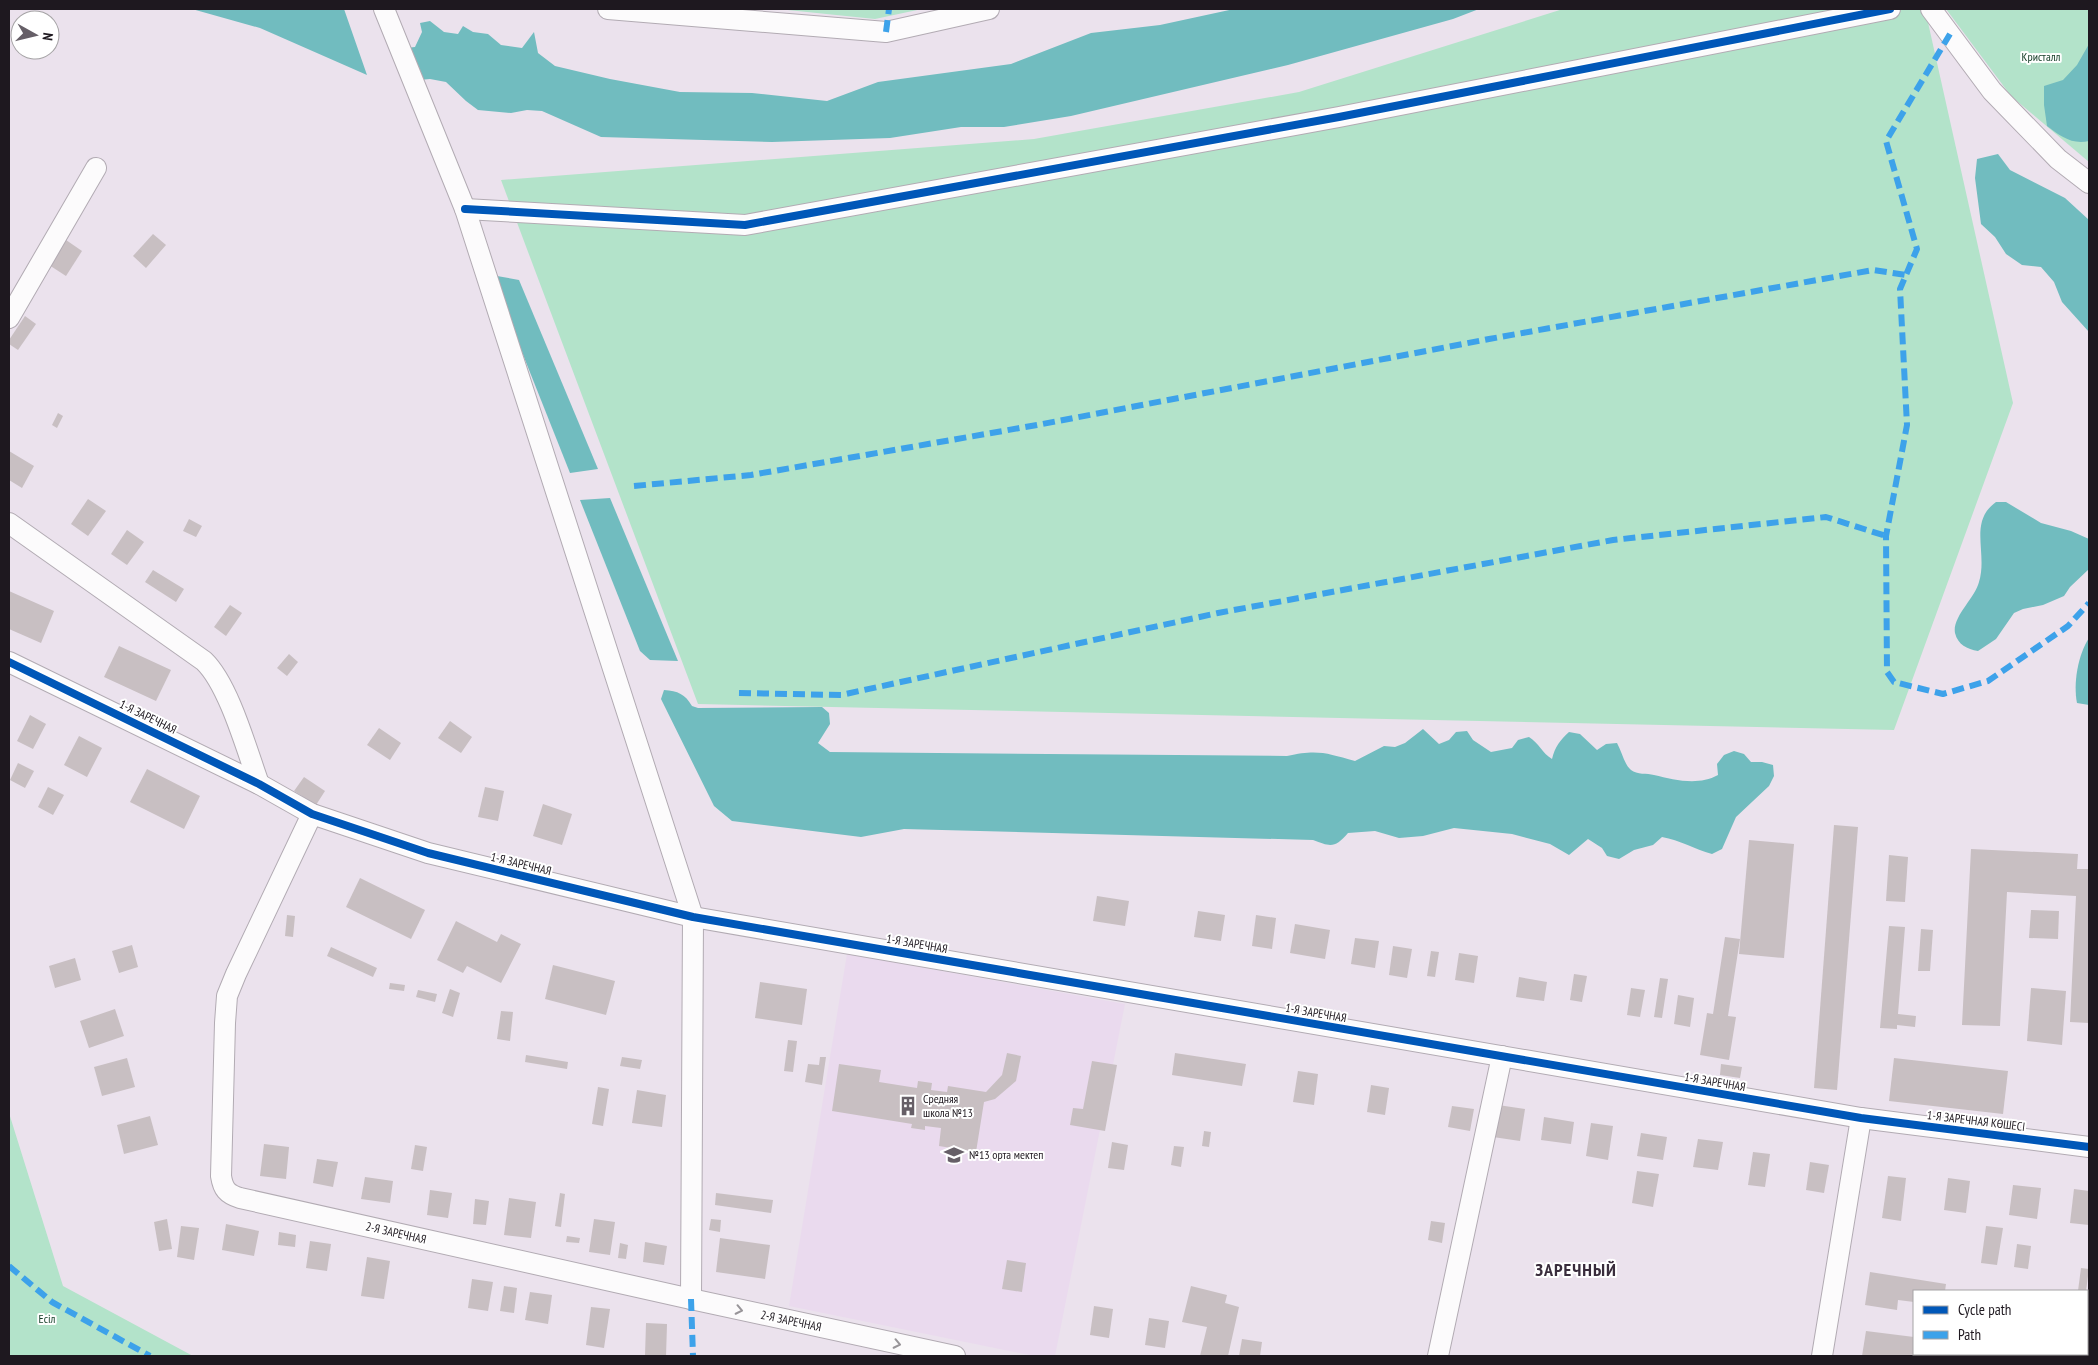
<svg xmlns="http://www.w3.org/2000/svg" width="2098" height="1365" viewBox="0 0 2098 1365" font-family="'PT Sans Narrow',sans-serif">
<rect width="100%" height="100%" fill="#ebe2ed"/>
<path fill="#eadaee" d="M847 954 1125 1004 1055 1356H1034L789 1306Z"/>
<g fill="#b3e3ca">
<path d="M778 9H922L875 19Z"/>
<path d="M1563 9H1925L2013 403 1894 730 698 704 501 180 1034 139 1299 92Z"/>
<path d="M1946 9H2089V162L2011 96Z"/>
<path d="M9 1113 63 1286 193 1356H9Z"/>
</g>
<g fill="#71bcbf">
<path d="M192 9H344L367 75 260 28Z"/>
<path d="M1234 9H1479L1453 19 1288 65 1071 116 1004 127H961L890 138 772 142 601 137 542 111 527 110 511 113 478 110 466 101 446 82 430 79 419 80 406 48 415 47 422 32 420 23 430 21 444 32 458 34 463 26 473 32 488 34 501 45 522 48 534 32 538 53 555 66 610 79 680 92 752 93 827 101 878 82 1011 64 1091 33 1160 25Z"/>
<path d="M2089 44V141C2072 145 2060 136 2047 126L2044 105V86L2063 80 2077 65Z"/>
<path d="M1998 154 2010 170 2065 198 2089 220V332L2062 302 2054 282 2041 267 2022 265 2006 254 1995 237 1981 224 1975 178 1977 159Z"/>
<path d="M497 276 519 280 598 469 570 473 500 297Z"/>
<path d="M610 498 678 661 650 660 640 651 580 500Z"/>
<path d="M1996 502H2006L2041 523 2071 531 2089 539V569L2070 587 2064 596 2043 605 2023 609 2014 613 1996 639 1978 651C1967 649 1958 645 1955 633 1952 617 1975 598 1979 582 1988 553 1968 522 1996 502Z"/>
<path d="M2089 638V705L2077 703C2073 683 2078 655 2089 638Z"/>
<path d="M664 690C678 691 685 694 692 706L698 708 822 707 829 713 830 724 818 743 830 752 1287 756C1317 749 1327 753 1355 761L1384 746 1395 747 1405 743 1423 729 1439 744 1449 740 1456 732 1467 731 1473 740 1491 752 1512 748 1518 740 1529 737C1539 743 1542 753 1552 759 1555 747 1560 740 1569 732L1580 734 1597 750 1606 744 1617 743C1622 752 1624 764 1631 770 1637 775 1647 773 1654 775 1675 780 1698 786 1718 775L1717 764 1724 755 1734 751 1744 754 1751 762H1762L1773 765 1774 776 1769 786 1736 817 1722 849 1712 854C1694 849 1680 840 1662 837L1653 845 1634 850 1619 859 1607 856 1602 848 1588 839 1569 855 1550 844 1512 834 1454 828 1423 836 1399 838 1375 831 1348 833C1335 848 1331 847 1313 840L904 829 861 837 732 821 714 806 661 699Z"/>
</g>
<g fill="#c8bfc2">
<path d="M153 234 166 245 146 268 133 256Z"/>
<path d="M66 240 82 251 66 276 49 265Z"/>
<path d="M25 316 36 324 18 350 9 344V340Z"/>
<path d="M58 413 63 416 57 428 52 425Z"/>
<path d="M9 451 34 466 22 488 9 480Z"/>
<path d="M88 499 106 511 88 536 71 524Z"/>
<path d="M189 519 202 526 196 537 183 531Z"/>
<path d="M127 530 144 542 127 565 111 554Z"/>
<path d="M153 570 184 589 176 602 145 582Z"/>
<path d="M9 591 54 611 41 643 9 629Z"/>
<path d="M230 605 242 613 226 636 214 627Z"/>
<path d="M119 646 171 670 156 701 104 677Z"/>
<path d="M289 654 298 662 287 676 277 668Z"/>
<path d="M30 715 46 724 33 749 17 741Z"/>
<path d="M450 721 472 737 461 753 438 738Z"/>
<path d="M379 728 401 743 390 760 367 745Z"/>
<path d="M79 736 102 748 87 777 64 765Z"/>
<path d="M18 763 34 771 25 788 10 780Z"/>
<path d="M147 769 200 796 184 829 130 802Z"/>
<path d="M304 777 325 791 316 805 294 791Z"/>
<path d="M48 787 64 795 53 815 38 807Z"/>
<path d="M485 787 504 791 498 821 478 817Z"/>
<path d="M543 804 572 814 562 845 533 836Z"/>
<path d="M1834 825 1858 827 1837 1090 1814 1088Z"/>
<path d="M1749 840 1794 844 1784 958 1739 954Z"/>
<path d="M1971 849 2078 854 2077 869H2089V1023L2070 1022 2076 896 2007 892 2000 1026 1962 1025Z"/>
<path d="M1889 855 1908 857 1905 902 1886 901Z"/>
<path d="M360 878 425 910 411 939 346 907Z"/>
<path d="M1097 896 1129 901 1125 926 1093 921Z"/>
<path d="M2031 910 2059 911 2058 939 2029 938Z"/>
<path d="M1198 911 1225 915 1221 941 1194 937Z"/>
<path d="M287 915 295 916 293 937 285 936Z"/>
<path d="M1256 915 1276 918 1272 949 1252 946Z"/>
<path d="M456 921 497 942 501 934 521 944 501 983 467 966 463 973 437 960Z"/>
<path d="M1295 924 1330 930 1325 959 1290 953Z"/>
<path d="M1889 926 1905 927 1898 1014 1916 1016 1915 1027 1897 1025V1029L1880 1028Z"/>
<path d="M1921 929 1933 930 1930 971H1918Z"/>
<path d="M1725 937 1740 939 1728 1016 1736 1017 1729 1060 1700 1055 1707 1013 1713 1014Z"/>
<path d="M1355 938 1379 941 1375 968 1351 964Z"/>
<path d="M132 945 138 967 119 973 112 951Z"/>
<path d="M1393 946 1412 949 1407 978 1389 975Z"/>
<path d="M331 947 377 968 373 977 327 956Z"/>
<path d="M1431 951 1439 952 1435 977 1427 976Z"/>
<path d="M1459 953 1478 956 1474 983 1455 980Z"/>
<path d="M75 958 81 980 55 988 49 966Z"/>
<path d="M553 965 615 981 606 1015 545 999Z"/>
<path d="M1574 974 1587 976 1582 1002 1570 1000Z"/>
<path d="M1519 977 1547 982 1544 1001 1516 997Z"/>
<path d="M1660 978 1668 979 1662 1018 1654 1017Z"/>
<path d="M760 982 807 989 802 1025 755 1018Z"/>
<path d="M390 983 405 985 404 991 389 989Z"/>
<path d="M1631 988 1645 990 1640 1017 1627 1015Z"/>
<path d="M2031 988 2066 991 2062 1045 2027 1041Z"/>
<path d="M450 989 460 993 453 1017 442 1013Z"/>
<path d="M418 990 437 994 435 1002 416 997Z"/>
<path d="M1678 995 1694 998 1690 1027 1674 1024Z"/>
<path d="M115 1009 124 1036 89 1048 80 1021Z"/>
<path d="M501 1011 513 1012 510 1041 497 1039Z"/>
<path d="M788 1040 797 1041 793 1072 784 1071Z"/>
<path d="M1007 1053 1021 1056 1016 1081 995 1099 984 1102 976 1152 939 1146 941 1128 925 1126V1130L911 1128 912 1124 832 1111 839 1064 881 1070 879 1082 917 1088 918 1081 932 1083 931 1090 947 1092 948 1086 986 1092 1002 1075Z"/>
<path d="M1175 1053 1246 1064 1242 1086 1172 1075Z"/>
<path d="M526 1055 568 1062 567 1069 525 1062Z"/>
<path d="M622 1057 642 1060 640 1069 620 1066Z"/>
<path d="M820 1057H826L822 1085 805 1082 808 1064 819 1065Z"/>
<path d="M127 1058 135 1087 102 1096 94 1067Z"/>
<path d="M1894 1058 2008 1071 2003 1114 1889 1101Z"/>
<path d="M1092 1061 1117 1065 1105 1131 1070 1125 1073 1108 1083 1109Z"/>
<path d="M1721 1064 1742 1067 1740 1078 1720 1075Z"/>
<path d="M1298 1071 1318 1074 1314 1105 1293 1102Z"/>
<path d="M1371 1085 1389 1088 1385 1115 1367 1112Z"/>
<path d="M598 1087 609 1089 603 1126 592 1124Z"/>
<path d="M637 1090 666 1095 662 1127 632 1123Z"/>
<path d="M1498 1105 1525 1109 1520 1141 1493 1137Z"/>
<path d="M1452 1106 1474 1109 1470 1131 1448 1127Z"/>
<path d="M150 1116 158 1145 124 1154 117 1125Z"/>
<path d="M1544 1117 1574 1122 1571 1144 1541 1140Z"/>
<path d="M1591 1123 1613 1126 1608 1160 1586 1156Z"/>
<path d="M1204 1131 1211 1132 1209 1147 1202 1146Z"/>
<path d="M1641 1133 1667 1137 1663 1160 1637 1156Z"/>
<path d="M1698 1139 1723 1142 1718 1170 1693 1167Z"/>
<path d="M1112 1142 1128 1145 1124 1170 1108 1168Z"/>
<path d="M264 1144 289 1147 286 1179 260 1176Z"/>
<path d="M415 1145 427 1147 423 1171 411 1169Z"/>
<path d="M1174 1146 1184 1147 1181 1167 1171 1165Z"/>
<path d="M1753 1152 1770 1154 1765 1187 1748 1185Z"/>
<path d="M317 1159 338 1162 333 1187 313 1183Z"/>
<path d="M1810 1162 1829 1165 1824 1193 1806 1190Z"/>
<path d="M1637 1171 1659 1174 1653 1207 1632 1203Z"/>
<path d="M1888 1176 1906 1178 1901 1221 1882 1218Z"/>
<path d="M365 1177 393 1181 390 1203 361 1199Z"/>
<path d="M1948 1178 1970 1181 1966 1213 1944 1210Z"/>
<path d="M2013 1185 2041 1188 2037 1219 2009 1215Z"/>
<path d="M2074 1189 2089 1191V1225L2070 1223Z"/>
<path d="M430 1190 452 1193 448 1218 427 1215Z"/>
<path d="M560 1193 565 1194 561 1227 555 1226Z"/>
<path d="M716 1193 773 1200 771 1213 715 1205Z"/>
<path d="M509 1198 536 1202 531 1238 504 1235Z"/>
<path d="M475 1199 489 1201 486 1225 473 1224Z"/>
<path d="M167 1219 172 1249 159 1251 154 1222Z"/>
<path d="M594 1219 615 1222 610 1255 589 1252Z"/>
<path d="M711 1219 721 1220 720 1232 709 1230Z"/>
<path d="M1431 1221 1445 1223 1442 1243 1428 1240Z"/>
<path d="M226 1224 259 1231 254 1256 222 1250Z"/>
<path d="M181 1226 199 1228 194 1260 177 1257Z"/>
<path d="M1986 1226 2003 1228 1997 1265 1981 1263Z"/>
<path d="M279 1232 296 1235 295 1247 278 1245Z"/>
<path d="M567 1236 580 1238 579 1243 566 1242Z"/>
<path d="M720 1238 770 1245 765 1279 716 1272Z"/>
<path d="M310 1241 331 1244 327 1271 306 1268Z"/>
<path d="M645 1242 667 1246 664 1265 643 1262Z"/>
<path d="M620 1243 628 1245 626 1259 618 1258Z"/>
<path d="M2017 1244 2031 1246 2028 1269 2014 1267Z"/>
<path d="M367 1257 390 1261 384 1299 361 1296Z"/>
<path d="M1007 1260 1026 1263 1022 1292 1002 1289Z"/>
<path d="M2081 1268 2089 1269 2086 1291H2078Z"/>
<path d="M1870 1272 1946 1284 1945 1291H1914V1302L1898 1300 1897 1310 1865 1305Z"/>
<path d="M472 1279 493 1282 488 1311 468 1308Z"/>
<path d="M504 1286 517 1288 514 1313 500 1311Z"/>
<path d="M1191 1286 1227 1295 1225 1303 1239 1307 1228 1356H1200L1207 1327 1182 1322Z"/>
<path d="M530 1292 552 1295 548 1324 525 1320Z"/>
<path d="M1094 1306 1113 1309 1109 1338 1090 1335Z"/>
<path d="M591 1307 610 1309 604 1348 586 1345Z"/>
<path d="M1149 1318 1169 1321 1165 1348 1145 1345Z"/>
<path d="M646 1323 667 1324 666 1356H645Z"/>
<path d="M1866 1331 1914 1337V1356H1862Z"/>
<path d="M1242 1339 1262 1342 1260 1356H1239Z"/>
<path d="M1956 1354H1992L1991 1356H1956Z"/>
</g>
<g fill="none" stroke-linecap="round" stroke-linejoin="round">
<defs>
<g id="minor">
<path d="M384 9 465 209 693 917 691 1299"/>
<path d="M608 9 886 32 989 9"/>
<path d="M1931 9 1992 91 2058 159 2089 183"/>
<path d="M465 209 745 225 1339 117 1890 9"/>
<path d="M9 318 96 168"/>
<path d="M9 523 204 661C229 685 247 751 259 784"/>
<path d="M9 662 259 784 312 814 428 853 693 917 1861 1118 2089 1147"/>
<path d="M312 814 236 974 227 996 225 1023 221 1176C223 1189 227 1194 240 1198L691 1299 955 1356"/>
<path d="M1438 1356 1502 1056"/>
<path d="M1822 1356 1861 1118"/>
</g>
</defs>
<use href="#minor" stroke="#b2abb3" stroke-width="22"/>
<use href="#minor" stroke="#fcfbfc" stroke-width="20"/>
<g stroke="#3da2ea" stroke-width="6" stroke-dasharray="12 6" stroke-linecap="butt">
<path d="M886 32 889 9"/>
<path d="M1950 34 1886 141 1917 249 1900 289 1907 425 1886 536 1887 672 1894 682 1943 694 1988 681 2068 626 2089 603"/>
<path d="M634 486 751 475 1037 425 1489 339 1873 270 1906 275"/>
<path d="M739 693 841 695 1218 613 1613 540 1826 517 1886 536"/>
<path d="M9 1266 52 1302 150 1356"/>
<path d="M691 1299 693 1356"/>
</g>
<defs>
<g id="cycleway">
<path d="M465 209 745 225 1339 117 1890 9"/>
<path d="M9 662 259 784 312 814 428 853 693 917 1861 1118 2089 1147"/>
</g>
</defs>
<use href="#cycleway" stroke="#fff" stroke-width="11"/>
<use href="#cycleway" stroke="#0057b8" stroke-width="8"/>
</g>
<defs><path id="oneway-chevron" d="M-2-3.5L2.5 0L-2 3.5" fill="none" stroke-width="1.6" stroke-linecap="round" stroke-linejoin="round" transform="scale(1.25)"/></defs>
<g stroke="#989599">
<use href="#oneway-chevron" transform="translate(739 1310) rotate(12)"/>
<use href="#oneway-chevron" transform="translate(897 1344) rotate(12)"/>
</g>
<defs>
<symbol id="building-bare" viewBox="-9 -9 18 18"><path d="M-4-6H4V6H1V3H-1V6H-4ZM-2.5-4.3h1.7v1.8h-1.7ZM.8-4.3h1.7v1.8H.8ZM-2.5-1h1.7V.8h-1.7ZM.8-1h1.7V.8H.8Z" fill="#665f67" stroke="#fff" stroke-width="2.5" paint-order="stroke"/></symbol>
<symbol id="school-bare" viewBox="-9 -9 18 18"><path d="M0-5L7-2L0 1L-7-2ZM-4 1L0 2.5L4 1V4Q0 6-4 4Z" fill="#665f67" stroke="#fff" stroke-width="2.5" paint-order="stroke"/></symbol>
</defs>
<g fill-rule="evenodd">
<use href="#building-bare" x="894" y="1092" width="28" height="28"/>
<use href="#school-bare" x="940" y="1141" width="28" height="28"/>
</g>
<g text-anchor="middle" stroke-width="4" stroke-linejoin="round" paint-order="stroke">
<g font-size="12" fill="#133c26" stroke="#fff">
<text x="2041" y="61">Кристалл</text>
<text x="47" y="1323">Есіл</text>
</g>
<g font-size="12" fill="#1e181f" stroke="#fff">
<text transform="translate(148 717) rotate(26)" y="4">1-Я ЗАРЕЧНАЯ</text>
<text transform="translate(521 864) rotate(14)" y="4">1-Я ЗАРЕЧНАЯ</text>
<text transform="translate(917 944) rotate(10)" y="4">1-Я ЗАРЕЧНАЯ</text>
<text transform="translate(1316 1013) rotate(10)" y="4">1-Я ЗАРЕЧНАЯ</text>
<text transform="translate(1715 1082) rotate(10)" y="4">1-Я ЗАРЕЧНАЯ</text>
<text transform="translate(1976 1121) rotate(7)" y="4">1-Я ЗАРЕЧНАЯ КӨШЕСІ</text>
<text transform="translate(396 1233) rotate(13)" y="4">2-Я ЗАРЕЧНАЯ</text>
<text transform="translate(791 1321) rotate(12)" y="4">2-Я ЗАРЕЧНАЯ</text>
</g>
<g font-size="12" fill="#1e181f" stroke="#fff" text-anchor="start">
<text x="923" y="1103">Средняя<tspan x="923" dy="14">школа №13</tspan></text>
<text x="969" y="1159">№13 орта мектеп</text>
</g>
<g font-size="18" font-weight="bold" letter-spacing="1" fill="#392c3c" stroke="#fff">
<text x="1576" y="1276">ЗАРЕЧНЫЙ</text>
</g>
</g>
<rect width="2098" height="1365" fill="none" stroke="#1e181f" stroke-width="20"/>
<rect x="1913" y="1290" width="175" height="65" fill="#ffffff" stroke="#a5a3a5"/>
<rect x="1923" y="1306" width="25" height="8" fill="#0057b8" stroke="#a5a3a5"/>
<text x="1958" y="1315" font-size="15" fill="#1e181f">Cycle path</text>
<rect x="1923" y="1331" width="25" height="8" fill="#3da2ea" stroke="#a5a3a5"/>
<text x="1958" y="1340" font-size="15" fill="#1e181f">Path</text>
<g transform="translate(35 35) rotate(98)"><circle r="24" fill="#ffffff" stroke="#a5a3a5"/>
<path d="M0-4L9 19L0 12L-9 19Z" fill="#665f67"/>
<text y="-8" font-size="14" font-weight="bold" text-anchor="middle" fill="#1e181f">N</text>
</g>
</svg>
